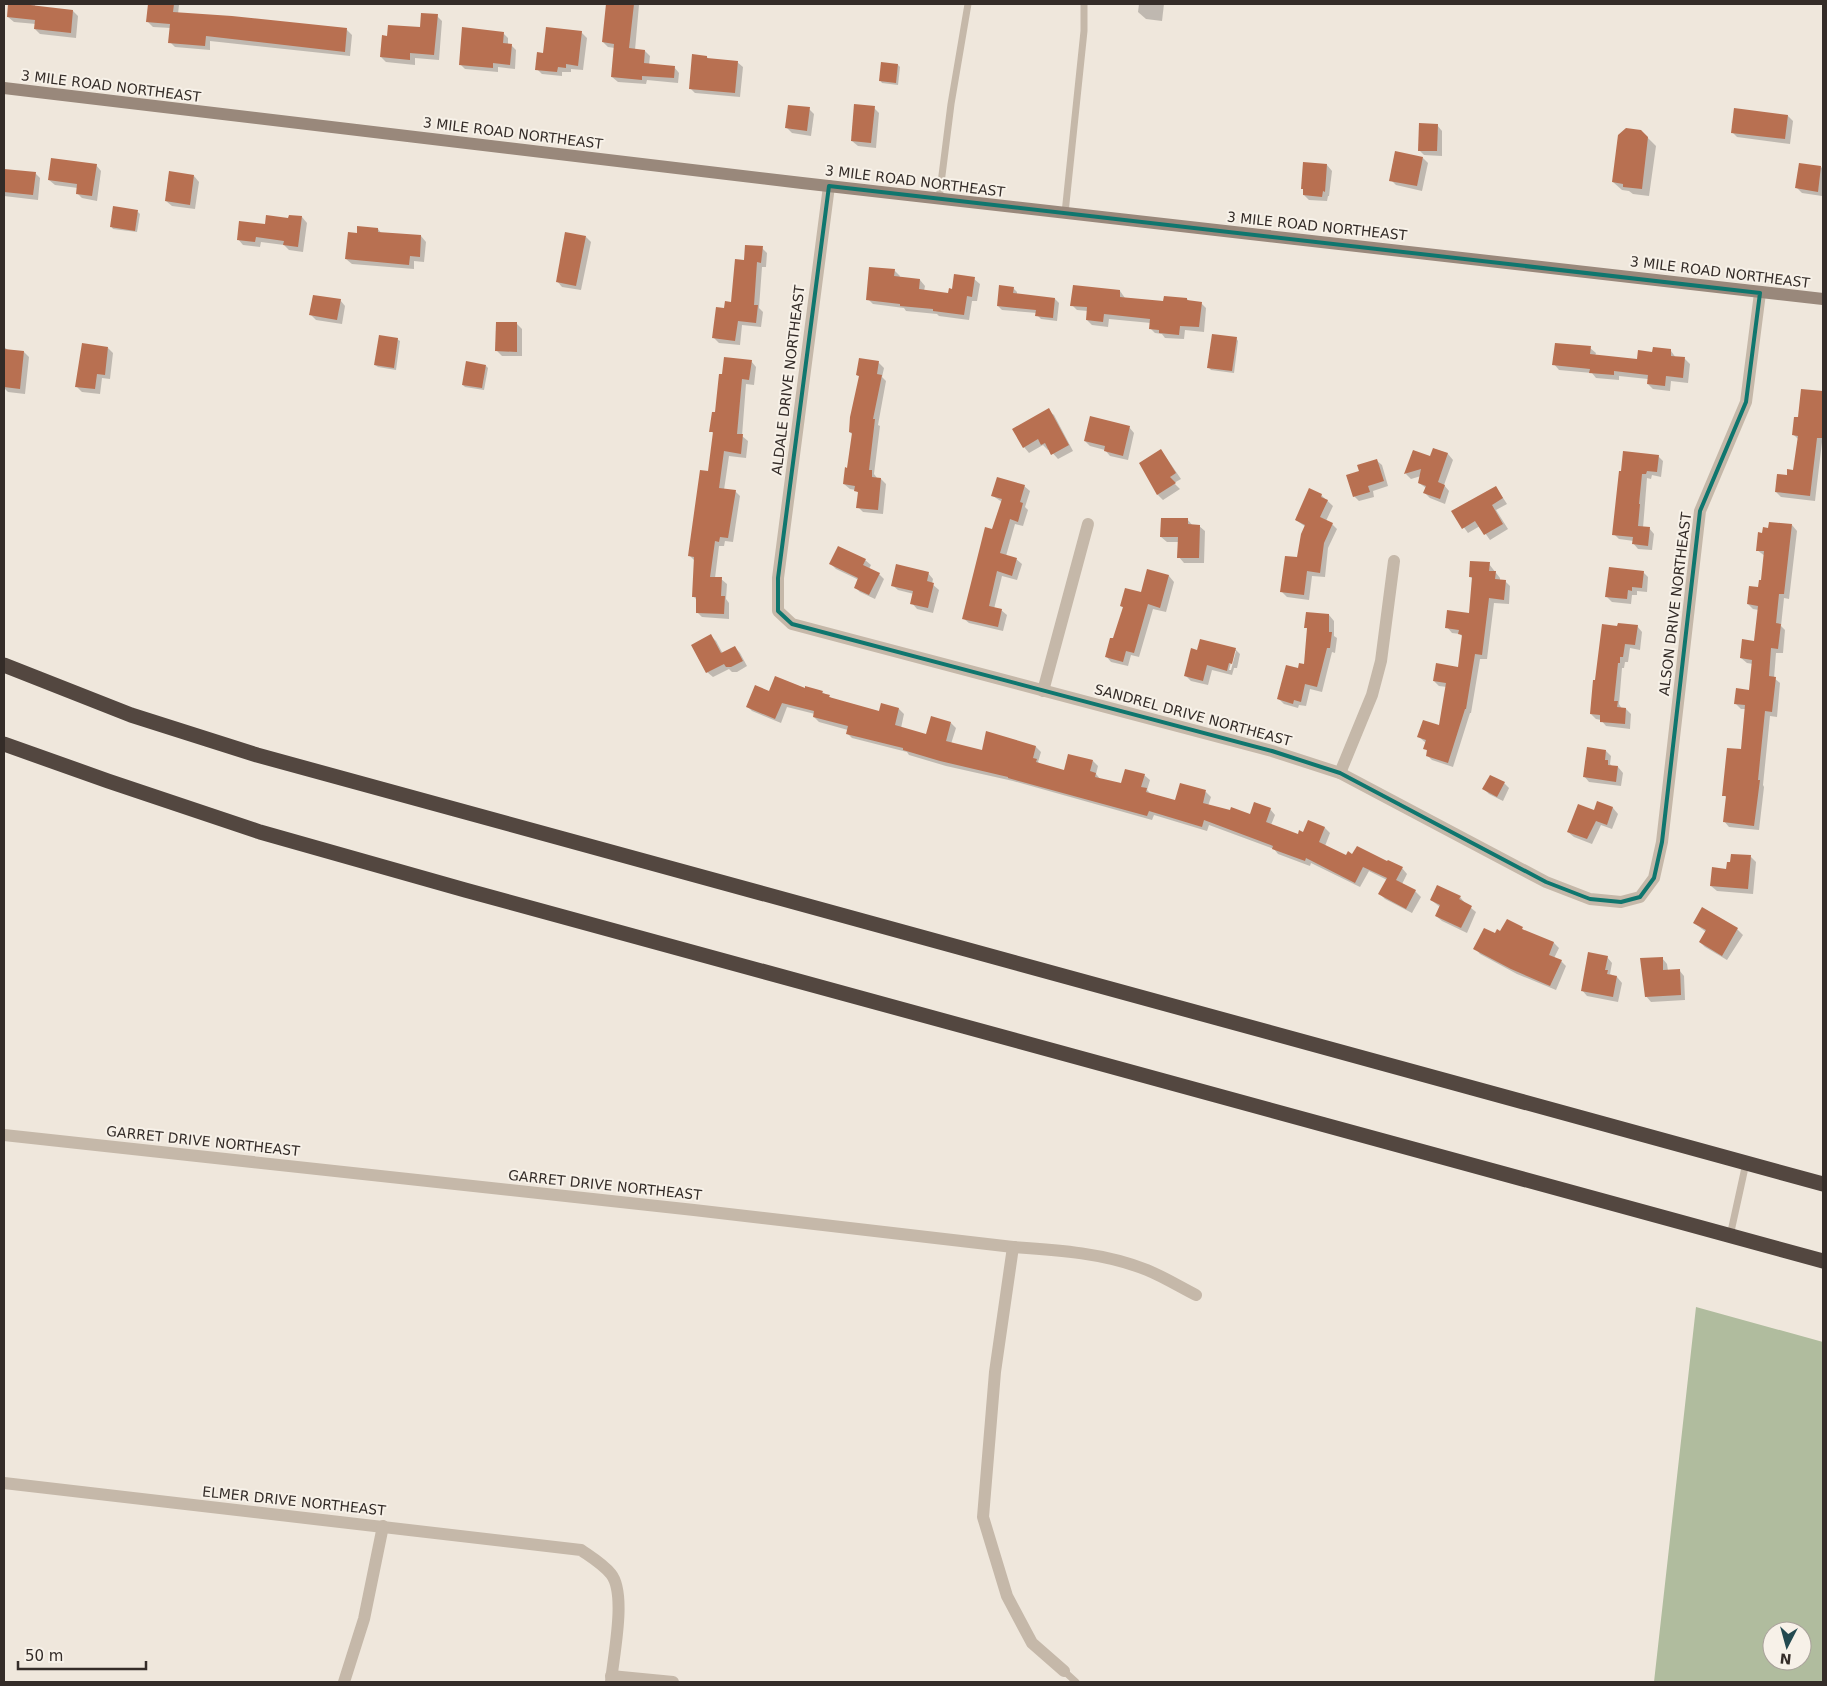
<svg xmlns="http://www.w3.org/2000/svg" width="1827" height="1686" viewBox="0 0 1827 1686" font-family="'DejaVu Sans',sans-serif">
<rect width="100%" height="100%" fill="#efe7dc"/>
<path fill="#b0bc9e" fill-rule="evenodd" d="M1696 1307 1823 1342V1682H1654ZM1772 1631H1802V1661H1772Z"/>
<g fill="#0003" fill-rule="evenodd">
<path d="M10 4H35V7L73 11 78 16 76 38 40 34 35 29 36 24 14 22 8 17Z"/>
<path d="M149 4H177L179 5 178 14 347 30 352 35 350 56 210 41V50L175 47 170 42 171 28 153 27 148 22Z"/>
<path d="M607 4 639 5 635 50 645 51 650 56 649 65 674 67 679 73 678 83 647 80 646 84 618 82 612 77 615 48 608 47 603 42Z"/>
<path d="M1139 4H1164L1162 21 1146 19 1138 12Z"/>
<path d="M437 16 442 21 439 60 415 58V65L386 62 381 57 388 37 421 29Z"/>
<path d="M581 32 587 38 583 70 571 69V72H562V76L542 74 537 69 544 54Z"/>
<path d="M503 33 508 38V45H511L516 50 515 69 498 67V72L465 69 460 64Z"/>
<path d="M707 57 709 60 737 62 743 67 740 97 695 93 690 88Z"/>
<path d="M882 63 898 65 900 67 898 85 882 83 880 80Z"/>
<path d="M874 108 879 113 876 148 858 146 852 141Z"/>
<path d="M809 109 814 114 811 136 792 133 787 128Z"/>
<path d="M1788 116 1793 121 1790 144 1737 137 1732 132Z"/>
<path d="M1437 125 1442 131V156L1424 155 1419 150Z"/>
<path d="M1641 131 1656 146 1649 196 1633 194 1629 191 1622 190 1613 182Z"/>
<path d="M1423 158 1428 163 1422 191 1396 185 1391 180Z"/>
<path d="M96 165 101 171 97 201 82 198 77 193 78 188 55 185 49 180Z"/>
<path d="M1327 165 1332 171 1329 196H1328L1327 201 1309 200 1304 195 1305 191 1302 188Z"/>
<path d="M1821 167 1823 169 1822 196 1802 193 1797 188Z"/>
<path d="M4 170 35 173 40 178 38 200 4 196Z"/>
<path d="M194 176 199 182 195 209 172 206 166 201Z"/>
<path d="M138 212 140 214 137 232 113 229 111 226Z"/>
<path d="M302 217 307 223 303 252 289 250 284 245 261 242 260 247 243 245 238 239 266 226Z"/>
<path d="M378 229 381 233 421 236 426 242 424 262 414 261V269L352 264 346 259 358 234Z"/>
<path d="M586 237 591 242 581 290 562 287 557 281Z"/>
<path d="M762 248 767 253 766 267H762L759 308 763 312 761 327 742 325 740 345 719 343 714 338 725 309 732 303 745 261Z"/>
<path d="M894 270 900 276 899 278 920 280 925 286 924 291 949 294 974 279 980 284 977 301H972L969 320 939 316 937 314 906 311 904 308 873 304 868 299Z"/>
<path d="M1013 288 1017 292V295L1055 299 1059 303 1057 321 1041 319 1037 315V313L1002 310 998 306Z"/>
<path d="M1120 291 1125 298 1164 302 1187 299 1190 302 1201 303 1206 308 1204 332 1185 330 1184 339 1165 338 1162 334 1155 333 1150 328 1151 323 1109 319 1108 327 1092 325 1087 320 1088 311 1077 310 1072 305Z"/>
<path d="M340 300 345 306 342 324 316 320 311 315Z"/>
<path d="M517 324 522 329V356H502L497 351Z"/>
<path d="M1236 338 1238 341 1234 373 1211 370 1209 368Z"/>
<path d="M397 339 400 341 396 370 378 367 375 365Z"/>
<path d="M4 347 8 350 24 352 29 357 25 394 8 392 4 388Z"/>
<path d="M108 348 113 353 110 379 102 378 100 394 82 392 77 387Z"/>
<path d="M1590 348 1596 353 1595 356 1638 360 1653 353 1671 351 1676 358 1685 359 1690 364 1688 383 1671 381 1670 391 1653 389 1648 384V379L1619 376V380L1596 378 1592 373 1559 370 1554 364Z"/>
<path d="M751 361 756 367 754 385 746 384 742 436 748 441 746 458 729 456 724 490 735 491 740 496 733 542 725 541 724 546H719L715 578 721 579 727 584 726 599 729 603V619L702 617 697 612V600L693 596 695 561 690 556 709 473 714 434 711 431 716 413Z"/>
<path d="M878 362 884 368 882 377 886 381 878 425 880 426 874 474 877 478 881 479 886 484 883 514 863 512 858 507 859 494 856 490 850 489 844 484 848 469 853 435 850 432 860 377 857 375Z"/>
<path d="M486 366 488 368 484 390 465 387 463 385Z"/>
<path d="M1802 390 1823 392V442H1822L1815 501 1781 497 1776 492 1788 477 1794 471 1798 439 1794 435 1799 419Z"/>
<path d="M1048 410 1054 415 1073 451 1058 459 1049 449 1048 450 1043 445 1029 453 1024 447Z"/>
<path d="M1129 427 1134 433 1128 460 1110 456 1105 450 1090 446 1085 441Z"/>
<path d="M1434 449 1448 454 1453 460 1444 485 1449 491 1445 504 1430 498 1425 493 1426 488 1419 483 1421 476 1411 479 1406 474 1414 451 1431 458Z"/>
<path d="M1161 450 1181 479 1174 483 1180 489 1163 500 1158 495Z"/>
<path d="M1658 456 1663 461 1661 477 1652 475 1651 479 1647 478 1643 528H1649L1654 534 1652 550 1638 549 1633 543 1634 541 1619 539 1614 534 1620 472Z"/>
<path d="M1376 460 1382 465 1388 486 1373 491 1374 497 1359 501 1354 496 1360 472Z"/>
<path d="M1024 486 1030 491 1025 507 1028 510 1023 526 1015 524 1006 556 1016 559 1022 564 1017 580 1002 576 994 609 1001 610 1007 615 1003 631 969 623 963 618 1002 502 993 496Z"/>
<path d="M1496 487 1507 504 1496 510 1508 529 1490 540 1480 526 1468 533 1452 511Z"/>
<path d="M1321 495 1333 506 1326 521 1332 524 1337 529 1328 548 1325 577 1312 576 1309 600 1287 597 1282 592 1298 559 1306 527 1296 520Z"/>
<path d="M1187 519 1193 526H1199L1205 531 1204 563H1184L1179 557V542H1167L1161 537Z"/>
<path d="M1792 525 1797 531 1789 599 1784 598 1781 626 1785 630 1783 653H1776L1774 678 1780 683 1777 717 1770 716 1763 785 1764 787 1759 830 1729 827 1724 821 1727 798 1724 795 1742 751 1746 709H1741L1735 703 1750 691 1753 664 1747 663 1741 658 1755 642 1759 610 1753 609 1748 604 1762 582 1765 556 1757 550Z"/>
<path d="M865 560 871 565 869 569 879 574 884 579 875 599 860 592 855 587 859 580 836 569 831 564Z"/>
<path d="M1489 564 1500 578V580L1505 581 1510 586 1509 604 1494 603 1487 659H1480L1471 713H1470L1453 767 1432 760 1427 755 1428 752 1425 748 1426 743 1419 737 1440 726 1447 687 1439 686 1434 681 1459 668 1463 637 1460 634 1452 633 1447 627 1470 614 1473 579 1470 577Z"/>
<path d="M1148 571 1169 576 1174 582 1166 612 1153 609 1139 657 1131 655 1128 666 1111 662 1106 656 1114 640 1124 608 1121 606 1142 594Z"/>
<path d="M1643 572 1648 577 1647 592 1637 591V595H1632L1631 604 1612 602 1607 597Z"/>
<path d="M928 573 933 579 932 584 939 590 933 613 917 609 912 603 914 594 898 590 892 585Z"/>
<path d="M1329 615 1334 621V636L1337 638 1335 653 1332 652 1322 692 1310 689 1306 706 1299 705 1298 708 1284 704 1279 699 1299 670 1305 666 1308 630 1306 627Z"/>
<path d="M1637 626 1642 632 1640 650 1630 648 1628 662H1625L1624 668H1622L1619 704 1622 709H1626L1631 714 1630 729 1606 726 1601 720 1596 719 1591 714 1596 681 1618 627Z"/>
<path d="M711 636 716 641 723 654 735 647 740 653 747 666 737 672H732L729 669 713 677 707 672Z"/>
<path d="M1235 649 1240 654 1237 668H1234L1232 675 1212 670 1208 685 1191 681 1186 676 1198 651ZM1234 651H1236L1231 670H1229Z"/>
<path d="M805 690 822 692 833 699 880 712 882 705 899 709 904 714 901 728 927 735 951 723 956 728 951 744 983 752 1036 747 1041 752 1038 762 1041 765 1065 771 1093 761 1098 766 1096 774 1101 780 1122 785 1144 775 1150 780 1147 790 1151 794 1176 801 1206 792 1211 797 1208 806 1251 816 1270 809 1275 815 1271 825 1299 836 1304 833 1309 822 1325 828 1330 833 1325 846 1347 857 1402 868 1407 874 1402 884 1415 891 1421 897 1412 913 1385 899 1380 894 1387 880 1369 871 1360 887 1311 863 1310 866 1278 854 1274 849 1209 825 1207 831 1154 815 1152 820 1013 781 946 766 909 755 907 752 852 738 847 733 848 730 819 722 814 717 815 714 787 707 781 723 752 711 747 706 769 693Z"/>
<path d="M1606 751 1611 756 1610 764 1613 767H1618L1623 773 1621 786 1589 782 1584 776Z"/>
<path d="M1504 783 1509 788 1503 801 1489 794 1484 789Z"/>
<path d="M1598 803 1613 808 1618 814 1612 829 1601 825 1592 844 1574 837 1568 832 1595 812Z"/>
<path d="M1751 857 1756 862 1753 894 1717 891 1711 886 1727 870Z"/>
<path d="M1460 897 1465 903 1476 912 1467 933 1442 921 1436 916 1440 907 1431 900Z"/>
<path d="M1703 909 1737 929 1743 935 1727 960 1705 947 1700 942 1706 932 1694 923Z"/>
<path d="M1507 921 1525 931 1554 943 1559 948 1554 958 1561 961 1566 966 1556 990 1517 974 1480 954 1475 948 1501 933Z"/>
<path d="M1607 957 1612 963 1610 974 1617 977 1622 983 1618 1002 1587 996 1582 990Z"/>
<path d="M1662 958 1667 964 1668 971 1679 970 1684 976 1685 1000 1651 1002 1646 996Z"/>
</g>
<g fill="#b87051">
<path d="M8 4H30V5L73 10 71 33 34 29 35 20 7 17Z"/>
<path d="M148 4H174L173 12 232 16 347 28 345 52 206 36 205 46 168 43 170 24 146 22Z"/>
<path d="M606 4H634L629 48 645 50 644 63 675 66 674 78 642 76V80L611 77 614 44 602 42Z"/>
<path d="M421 13 438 14 434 55 410 53V60L380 57 382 35 387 36 388 25 420 27Z"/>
<path d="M462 27 504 32 503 43 512 44 510 65 493 63V68L459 65Z"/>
<path d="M546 27 582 31 578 66 566 64V68L558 67 557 72 535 70 537 52 543 53Z"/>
<path d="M692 54 707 56V58L738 61 735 93 689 89Z"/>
<path d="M881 62 898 64 896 83 879 81Z"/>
<path d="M854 104 875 106 871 143 851 141Z"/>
<path d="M788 105 810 107 807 131 785 128Z"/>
<path d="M1734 108 1788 115 1785 139 1731 133Z"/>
<path d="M1419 123 1438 124 1437 151H1418Z"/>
<path d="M1626 128 1641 130 1648 137 1642 189 1623 187V184L1612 182 1618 135Z"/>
<path d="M1395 151 1423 157 1417 186 1389 181Z"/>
<path d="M51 158 97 164 92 196 76 194 77 184 48 180Z"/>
<path d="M1303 162 1327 164 1325 192 1323 191 1322 197 1303 195V189H1301Z"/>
<path d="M1799 163 1821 166 1818 192 1795 188Z"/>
<path d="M4 169 36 172 33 195 4 192Z"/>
<path d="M169 171 194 175 190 205 165 201Z"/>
<path d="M113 206 138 210 135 231 110 227Z"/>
<path d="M266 215 288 218 289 215 302 216 298 247 283 245 284 241 256 237 255 242 237 240 239 221 265 224Z"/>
<path d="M357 226 378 228V232L421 235 420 257 410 256 409 265 345 259 348 232 357 233Z"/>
<path d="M565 232 586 236 576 286 556 282Z"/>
<path d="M745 245 763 246 761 263 757 262 754 305H758L756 323 738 321 735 341 712 338 716 307 724 308 725 301 731 302 735 259 744 260Z"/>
<path d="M869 267 895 269 894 276 920 279 919 289 948 293 949 288 952 289 954 274 975 277 972 297 967 296 964 315 933 311V309L900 306V304L866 300Z"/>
<path d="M999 285 1014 287 1013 293 1055 298 1053 318 1035 316 1036 310 997 306Z"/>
<path d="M1073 285 1120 290V297L1163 301 1164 296 1187 298V300L1202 302 1199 327 1180 326 1179 335 1159 333V330L1149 329 1150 319 1104 314 1103 322 1086 320 1087 307 1070 306Z"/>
<path d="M313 295 341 299 337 320 309 315Z"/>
<path d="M496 322H517V352L495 351Z"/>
<path d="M1212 334 1237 337 1232 371 1207 368Z"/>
<path d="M379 335 398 338 394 368 374 365Z"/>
<path d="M82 343 108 347 105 375 97 374 95 389 75 387Z"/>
<path d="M1555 343 1591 346 1590 354 1637 359 1638 350 1652 352 1653 347 1671 349V356L1685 357 1683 378 1666 376 1665 386 1647 384 1648 375 1614 371V375L1589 373 1590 369 1552 365Z"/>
<path d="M4 349 24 351 20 389 4 387Z"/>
<path d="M724 357 752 360 749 380 742 379 737 434H743L741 454 724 451 719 488 736 490 728 538 720 537 719 542 715 541 710 577H722L721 596H725L724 614 696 613V597H692L694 557 688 556 700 470 708 471 713 432H709L712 412H715L719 374H722Z"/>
<path d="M859 358 879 361 877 374 882 375 873 419H875L869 470H872V477L881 478 878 510 856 508 858 492 854 491 855 486 843 484 845 467 847 468 852 433 849 432 850 417 859 376 856 375Z"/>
<path d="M466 361 486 365 482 388 462 385Z"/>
<path d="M1801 389 1823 391V438H1817L1810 496 1775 492 1777 474 1787 475V469L1793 470 1798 436 1792 435 1794 417H1798Z"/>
<path d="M1049 408 1069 445 1051 455 1045 443 1041 445 1038 439 1023 448 1012 429Z"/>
<path d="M1090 416 1130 426 1123 456 1104 451 1105 446 1084 441Z"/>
<path d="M1433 448 1448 453 1438 482 1445 485 1440 499 1423 493 1426 486 1418 483 1421 469 1404 474 1413 450 1430 456Z"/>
<path d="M1161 449 1176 473 1170 477 1176 483 1157 495 1139 463Z"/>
<path d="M1623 451 1659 455 1657 472 1647 471 1646 474H1642L1639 504H1640L1638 526 1650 527 1648 546 1632 544 1633 537 1612 535 1619 471H1621Z"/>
<path d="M1377 459 1384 481 1368 486 1370 492 1353 497 1346 475 1359 471 1357 465Z"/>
<path d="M997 477 1025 485 1020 502 1023 503 1018 522 1010 519 1000 553 1017 558 1012 576 997 571 989 606 1002 609 998 627 962 619 985 527 992 529 1002 499 991 496Z"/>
<path d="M1496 486 1503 498 1492 505 1503 524 1484 535 1475 521 1462 529 1451 511Z"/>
<path d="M1309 488 1322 494 1321 497 1328 500 1320 517 1333 523 1324 543 1320 573 1307 571 1304 595 1280 592 1285 556 1297 557 1301 534 1305 525 1295 520Z"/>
<path d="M1161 518H1188V524L1200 525 1199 558H1177L1178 537H1160Z"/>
<path d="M1769 522 1792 524 1784 594H1779L1776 623 1781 624 1778 649 1771 648 1769 676 1776 677 1772 712 1765 711 1758 780H1760L1754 826 1723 822 1726 796H1722L1727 748 1741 749 1745 705 1734 704 1736 688 1749 690 1752 660 1740 658 1742 639 1754 641 1758 606 1747 604 1749 586 1758 587 1759 580H1761L1764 551H1756L1758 532 1762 533 1763 527 1768 528Z"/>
<path d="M838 546 866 559 863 565 880 573 869 595 854 588 858 578 829 564Z"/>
<path d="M1470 561 1490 562 1489 571H1496L1495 579 1506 580 1504 600 1489 598 1482 655 1475 654 1466 709H1465L1448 763 1426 756 1427 750 1423 749 1426 740 1417 737 1423 720 1439 725 1446 683 1433 681 1436 663 1458 667 1462 635 1458 634 1459 630 1445 628 1447 610 1469 613 1472 577H1469Z"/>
<path d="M896 564 929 572 927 581 934 583 928 608 910 604 913 591 891 586Z"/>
<path d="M1609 567 1644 571 1642 588 1632 587V591L1628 590 1627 599 1605 597Z"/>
<path d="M1147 569 1169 575 1160 608 1148 604 1134 653 1126 651 1123 662 1105 657 1110 638H1113L1123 607 1120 606 1125 588 1141 592Z"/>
<path d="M1306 612 1329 614V632H1332L1330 648H1327L1317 687 1305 684 1301 702 1294 700 1293 704 1277 699 1286 665 1298 668 1299 663 1304 664 1307 628H1304Z"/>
<path d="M1618 623 1638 625 1635 645 1625 644 1623 657H1620V663H1618L1614 701H1618L1617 707 1626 708 1625 724 1600 722V715L1590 714 1593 680H1595L1602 624 1617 626Z"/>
<path d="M711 634 721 653 735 646 743 661 731 667H726L724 664 706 673 691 645Z"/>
<path d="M1200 639 1236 648 1232 664 1229 663 1227 671 1207 665 1203 681 1184 676 1191 648 1197 650Z"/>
<path d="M775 676 805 688V686L823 691 822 693 830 695 829 697 879 711 881 703 899 708 895 725 926 734 931 716 951 722 946 741 982 750 986 731 1036 746 1033 758 1037 759 1036 762 1064 770 1068 754 1093 760 1090 771 1096 773 1095 777 1121 783 1125 769 1145 774 1141 787 1147 788 1146 792 1175 800 1180 783 1206 790 1203 803 1230 810 1231 807 1250 814 1254 802 1271 808 1266 822 1298 834 1299 830 1303 832 1308 820 1325 827 1319 842 1346 855 1348 851 1352 854 1357 846 1387 861 1388 860 1403 867 1396 880 1416 890 1406 909 1378 894 1387 878 1363 867 1355 883 1306 858 1305 861 1272 849 1273 846 1204 820 1202 827 1149 811 1147 816 1008 778V777L940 761 903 750V748L846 734 848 726 813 717 814 711 782 703 775 719 746 707 755 685 769 691Z"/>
<path d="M1587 747 1606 750 1605 760H1608V765L1618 766 1616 782 1583 777Z"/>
<path d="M1490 775 1505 782 1497 797 1482 789Z"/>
<path d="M1597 801 1613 807 1607 825 1596 821 1587 839 1567 832 1578 804 1594 810Z"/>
<path d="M1731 854 1751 855 1748 889 1710 886 1712 867 1726 869 1727 862H1730Z"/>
<path d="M1437 885 1461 896 1459 899 1472 906 1461 928 1435 916 1440 905 1430 900Z"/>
<path d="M1702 907 1738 928 1722 956 1699 942 1706 930 1693 923Z"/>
<path d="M1507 919 1523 927 1522 929 1554 942 1549 955 1562 960 1550 986 1511 969 1473 949 1484 928 1495 933 1497 929 1500 931Z"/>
<path d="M1588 952 1608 956 1605 970H1608L1607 974 1617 976 1613 997 1581 991Z"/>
<path d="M1663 957V970L1680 969 1681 995 1645 997 1640 958Z"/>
</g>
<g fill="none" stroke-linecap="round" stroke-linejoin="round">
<g stroke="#c5b8a9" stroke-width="7">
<path d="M939 199 951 104 968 4"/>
<path d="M1065 213 1084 31V4"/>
<path d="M1730 1236 1746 1163"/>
<path d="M1064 1671 1076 1682"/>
</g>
<g stroke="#c5b8a9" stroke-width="12">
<path d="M829 186 778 578V611L792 624 1272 751 1340 773 1546 882 1590 899 1621 902 1640 897 1654 878 1662 842 1700 511 1746 402 1760 293"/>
<path d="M1043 691 1088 524"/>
<path d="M1340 773 1372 695 1381 661 1394 561"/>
<path d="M4 1135 694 1210 1013 1247C1058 1250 1105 1253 1147 1270 1164 1277 1180 1287 1196 1295"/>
<path d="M1013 1247 995 1372 983 1517 1007 1596 1032 1643 1064 1671"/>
<path d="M4 1483 581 1550C591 1557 603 1564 611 1574 627 1594 613 1657 611 1682"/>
<path d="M611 1676 673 1682"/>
<path d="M344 1682 364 1619 383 1526"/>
</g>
<path stroke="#99887b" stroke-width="12" d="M4 88 802 183 1823 299"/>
<g stroke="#534740" stroke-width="15">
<path d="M4 665 131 715 257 755 1823 1184"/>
<path d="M4 744 108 781 260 832 465 890 1823 1261"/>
</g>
</g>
<path fill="none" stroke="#0f766e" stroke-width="4" stroke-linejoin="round" d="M829 186 1760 293 1746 402 1700 511 1662 842 1654 878 1640 897 1621 902 1590 899 1546 882 1340 773 1272 751 792 624 778 611V578Z"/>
<g text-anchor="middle" stroke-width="4" stroke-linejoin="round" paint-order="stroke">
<g font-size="14" fill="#342c28" stroke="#f7f1e8">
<text transform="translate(111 86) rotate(7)" y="5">3 MILE ROAD NORTHEAST</text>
<text transform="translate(513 133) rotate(7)" y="5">3 MILE ROAD NORTHEAST</text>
<text transform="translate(915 181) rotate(7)" y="5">3 MILE ROAD NORTHEAST</text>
<text transform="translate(1317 226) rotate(6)" y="5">3 MILE ROAD NORTHEAST</text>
<text transform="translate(1720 272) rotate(7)" y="5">3 MILE ROAD NORTHEAST</text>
<text transform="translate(788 380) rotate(-83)" y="5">ALDALE DRIVE NORTHEAST</text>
<text transform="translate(1675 604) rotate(-83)" y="5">ALSON DRIVE NORTHEAST</text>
<text transform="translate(1193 715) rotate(15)" y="5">SANDREL DRIVE NORTHEAST</text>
<text transform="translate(203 1141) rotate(6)" y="5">GARRET DRIVE NORTHEAST</text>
<text transform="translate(605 1185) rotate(6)" y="5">GARRET DRIVE NORTHEAST</text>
<text transform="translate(294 1501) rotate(6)" y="5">ELMER DRIVE NORTHEAST</text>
</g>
</g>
<rect width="1827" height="1686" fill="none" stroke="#342c28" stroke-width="10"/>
<g transform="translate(1787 1646) rotate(186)"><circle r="24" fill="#f7f1e8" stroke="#a9a29b"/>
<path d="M0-4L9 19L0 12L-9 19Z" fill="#234a50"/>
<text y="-8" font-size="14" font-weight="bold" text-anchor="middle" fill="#342c28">N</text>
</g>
<path d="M18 1661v8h128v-8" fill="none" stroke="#342c28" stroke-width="2.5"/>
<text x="25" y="1661" font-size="15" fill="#342c28" stroke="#f7f1e8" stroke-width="4" paint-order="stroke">50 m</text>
</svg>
